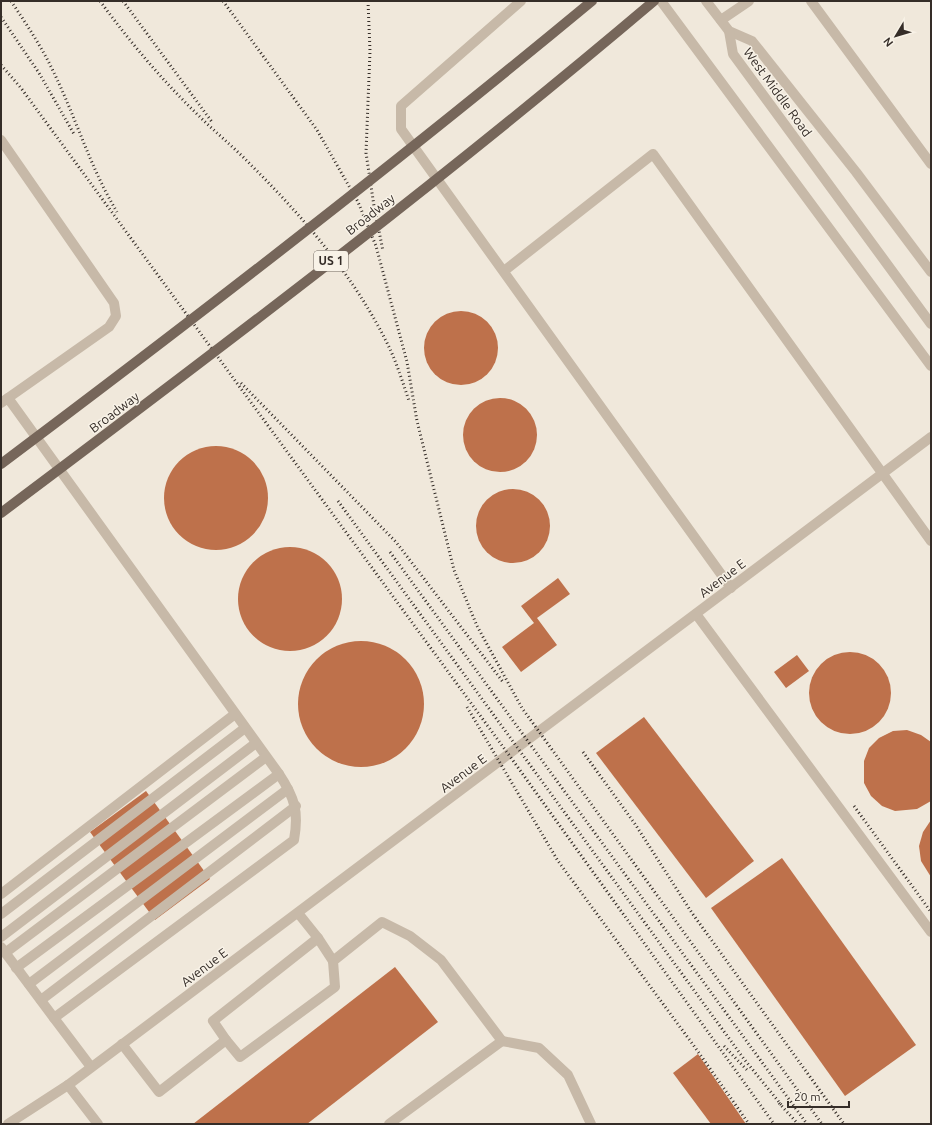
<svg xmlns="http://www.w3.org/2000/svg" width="932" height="1125" viewBox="0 0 932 1125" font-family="Ubuntu,sans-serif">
<rect width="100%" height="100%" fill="#f0e8db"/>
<g fill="#be714b">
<circle cx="461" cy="348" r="37"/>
<circle cx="500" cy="435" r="37"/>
<circle cx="216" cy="498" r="52"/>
<circle cx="513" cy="526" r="37"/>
<circle cx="290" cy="599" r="52"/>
<path d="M558 578 570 594 537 618 557 645 521 672 502 647 534 623 521 606Z"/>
<circle cx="361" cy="704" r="63"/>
<circle cx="850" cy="693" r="41"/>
<path d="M797 655 809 671 786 688 774 672Z"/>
<path d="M644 717 754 861 706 898 596 753Z"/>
<path d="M907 730 921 735 931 742V801L917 809 895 811 882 806 871 796 864 783V761L869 748 879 738 893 731Z"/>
<path d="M146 791 210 879 155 920 90 832Z"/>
<path d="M931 820V877L921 861 919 846 923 832Z"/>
<path d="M782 858 916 1045 845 1096 711 908Z"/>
<path d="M395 967 438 1022 307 1124H193Z"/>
<path d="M698 1054 746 1124H711L673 1073Z"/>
</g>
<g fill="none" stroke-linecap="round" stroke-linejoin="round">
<g stroke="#c7b9a8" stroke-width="10">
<path d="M521 1 401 106V129L731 588"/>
<path d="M661 1 931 366"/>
<path d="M706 1 729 31 752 41 856 172 931 272"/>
<path d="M811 1 931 164"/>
<path d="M721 20 749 1"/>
<path d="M729 31 733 54 931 324"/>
<path d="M1 140 114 303 116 316 109 327 8 398"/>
<path d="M504 271 653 154 931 541"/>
<path d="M1 403 8 398 279 774C295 798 299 812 294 840L54 1018 91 1067"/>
<path d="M696 614 931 932"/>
<path d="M1 894 235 714"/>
<path d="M1 914 245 728"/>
<path d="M1 937 256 743"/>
<path d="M318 938 333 961"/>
<path d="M1 947 54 1018"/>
<path d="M5 953 266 757"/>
<path d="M16 968 279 774"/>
<path d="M29 984 288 789"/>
<path d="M41 1000 296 806"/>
<path d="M226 1040 213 1021 318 938 298 913"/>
<path d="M502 1041 539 1048 568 1075 591 1124"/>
<path d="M122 1044 159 1092 226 1040 240 1057 335 987 333 961 382 922 410 936 441 960 502 1041 389 1124"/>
<path d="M68 1085 98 1124"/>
<path d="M8 1124 68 1085 931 437"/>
</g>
<g stroke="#352d28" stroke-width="3" stroke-dasharray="1 3" stroke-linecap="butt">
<path d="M11 1C27 25 43 49 55 75 77 121 91 169 117 212"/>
<path d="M100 1C130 42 162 80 198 115 216 133 236 149 253 167 306 220 356 279 389 347 397 364 403 383 409 401"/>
<path d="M123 1 212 122"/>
<path d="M223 1 317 130 358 202 376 246 407 362 417 421 454 570 477 626 522 708 822 1124"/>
<path d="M368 1 370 51 366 153 374 206 383 251"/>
<path d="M1 17 39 73 74 134"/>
<path d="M1 65 21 88 509 755 774 1124"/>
<path d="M241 383 396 542 503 682"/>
<path d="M338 501 744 1059 783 1107"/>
<path d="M390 552 807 1124"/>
<path d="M467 707 558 861 694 1046 749 1124"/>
<path d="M583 752 635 824 692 913 844 1124"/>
<path d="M854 806 931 912"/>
<path d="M724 1046 747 1070"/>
<path d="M779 1103 798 1124"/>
</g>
<g stroke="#76665a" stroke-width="10">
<path d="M1 464C201 314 399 161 592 1"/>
<path d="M1 513C222 347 443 180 654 1"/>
</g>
</g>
<g text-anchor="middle" stroke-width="3" stroke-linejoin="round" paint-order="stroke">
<rect fill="#f8f2e7" stroke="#706861" stroke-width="1" x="314" y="251" width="34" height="20" rx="3"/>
<g font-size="12" font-weight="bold" fill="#352d28">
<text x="331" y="265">US 1</text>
</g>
<g font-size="13" fill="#352d28" stroke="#f8f2e7">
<text transform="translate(778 92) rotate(54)" y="5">West Middle Road</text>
<text transform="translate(370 214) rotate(-38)" y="5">Broadway</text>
<text transform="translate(114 412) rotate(-37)" y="5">Broadway</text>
<text transform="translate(722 578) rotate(-37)" y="5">Avenue E</text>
<text transform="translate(463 773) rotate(-37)" y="5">Avenue E</text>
<text transform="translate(204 967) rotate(-37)" y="5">Avenue E</text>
</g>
</g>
<rect width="932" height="1125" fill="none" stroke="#352d28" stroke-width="4"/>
<g transform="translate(896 36) rotate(232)" stroke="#f8f2e7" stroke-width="3" paint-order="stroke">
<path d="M0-3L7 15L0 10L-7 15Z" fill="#352d28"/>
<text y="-6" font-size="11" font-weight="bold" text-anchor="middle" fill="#352d28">N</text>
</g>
<path d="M788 1101v6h61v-6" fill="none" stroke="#352d28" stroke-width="2"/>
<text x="794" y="1101" font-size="12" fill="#352d28" stroke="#f8f2e7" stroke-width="3" paint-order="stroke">20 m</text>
</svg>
